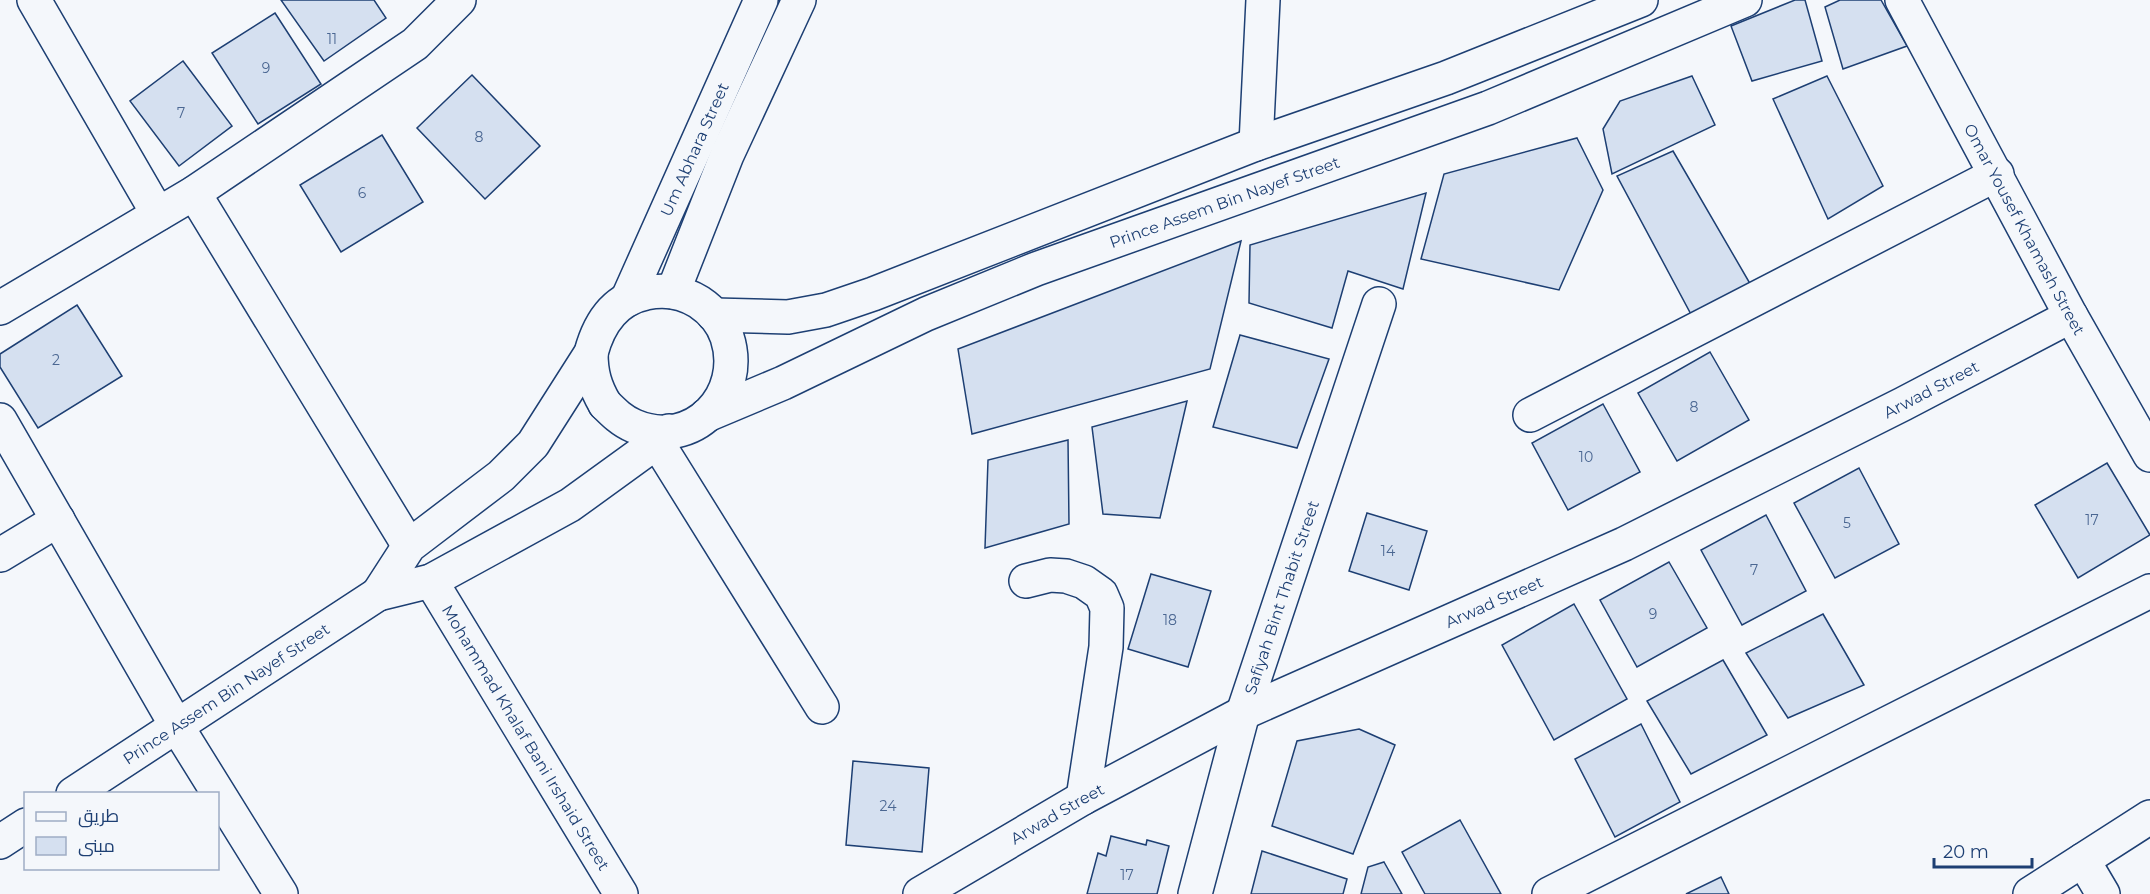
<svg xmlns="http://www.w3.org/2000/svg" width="2150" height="894" viewBox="0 0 2150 894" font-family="Montserrat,Cairo,sans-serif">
<rect width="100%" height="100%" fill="#f4f7fb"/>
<g fill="#d5e0f0" stroke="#1d3f73" stroke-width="1.5">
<path d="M281 0H374L386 18 324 61Z"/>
<path d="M1795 0H1805L1822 61 1752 81 1731 26Z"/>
<path d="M1840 0H1881L1907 46 1843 69 1825 7Z"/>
<path d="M275 13 321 84 258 124 212 53Z"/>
<path d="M183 61 232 126 179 166 130 101Z"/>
<path d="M472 75 540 146 485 199 417 128Z"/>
<path d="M1692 76 1715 125 1612 174 1603 129 1620 101Z"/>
<path d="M1827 76 1883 186 1828 219 1773 99Z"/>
<path d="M382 135 423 202 341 252 300 185Z"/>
<path d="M1577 138 1603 190 1559 290 1421 259 1444 174Z"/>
<path d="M1673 151 1752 287 1693 318 1617 176Z"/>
<path d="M1426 193 1403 289 1348 271 1332 328 1249 303 1250 245Z"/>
<path d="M1241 241 1210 369 972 434 958 349Z"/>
<path d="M77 305 122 376 38 428 0 367V354Z"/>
<path d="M1240 335 1329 359 1297 448 1213 427Z"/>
<path d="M1710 352 1749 420 1677 461 1638 393Z"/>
<path d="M1187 401 1160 518 1103 514 1092 427Z"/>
<path d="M1603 404 1640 472 1568 510 1532 443Z"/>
<path d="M1068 440 1069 524 985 548 988 460Z"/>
<path d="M2107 463 2150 535 2078 578 2035 505Z"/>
<path d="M1859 468 1899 544 1835 578 1794 503Z"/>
<path d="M1367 513 1427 531 1409 590 1349 571Z"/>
<path d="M1766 515 1806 591 1742 625 1701 550Z"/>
<path d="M1669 562 1707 628 1637 667 1600 600Z"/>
<path d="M1151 574 1211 591 1188 667 1128 649Z"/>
<path d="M1574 604 1627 699 1554 740 1502 645Z"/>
<path d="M1823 614 1864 685 1788 718 1746 653Z"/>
<path d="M1723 660 1767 735 1691 774 1647 701Z"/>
<path d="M1641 724 1680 802 1615 837 1575 759Z"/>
<path d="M1359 729 1395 745 1353 854 1272 826 1297 741Z"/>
<path d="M853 761 929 768 922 852 846 845Z"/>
<path d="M1460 820 1501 894H1425L1402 852Z"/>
<path d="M1111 836 1146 845 1147 840 1169 846 1157 894H1087L1098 853 1106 856Z"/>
<path d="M1262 851 1347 879 1343 894H1251Z"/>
<path d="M1384 862 1402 894H1361L1368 867Z"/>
<path d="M1721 877 1729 894H1686Z"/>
</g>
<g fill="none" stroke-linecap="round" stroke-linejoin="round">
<defs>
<g id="minor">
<path d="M34 0 158 214"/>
<path id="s1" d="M1902 0 2071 316 2150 455"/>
<path d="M1256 144 1263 0"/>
<path d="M194 193 409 546"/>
<path d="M673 292 727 155 799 0"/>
<path id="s2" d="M627 300 761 0"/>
<path d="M0 308 194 193 415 44 459 0"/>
<path d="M591 353C591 373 595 387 605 404"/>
<path d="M1530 415 1997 174"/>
<path d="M0 420 176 725 281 894"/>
<path d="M657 442 822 707"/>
<path d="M0 555 58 520"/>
<path id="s3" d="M431 581 621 894"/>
<path d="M1026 581 1050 575 1066 576 1084 582 1101 594 1107 608 1106 647 1083 798"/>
<path id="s4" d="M73 794 378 594"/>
<path d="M0 842 26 825"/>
<path d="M2083 860 2103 894"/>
<path id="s5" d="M920 894 1083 798 1243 713 1624 544 1903 404 2071 316"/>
<path id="s6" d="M1195 894 1243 713 1379 304"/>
<path d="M1549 894 2150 591"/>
<path d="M2030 894 2150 817"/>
</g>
<g id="major">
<path d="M714 315 788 317 826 310 873 294 1256 144 1446 78 1641 0"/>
<path id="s7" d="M707 415 783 383 926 314 1036 269 1488 108 1745 0"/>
<path d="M378 594 409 546 501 476 533 444 591 353C599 323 615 299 646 293 664 289 683 292 699 302 711 310 722 322 727 337 746 395 693 451 634 426 622 421 614 413 605 404"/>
<path d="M378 594 431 581 528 528 570 505 657 442 669 431"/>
</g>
</defs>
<use href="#minor" stroke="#1d3f73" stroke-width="36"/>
<use href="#major" stroke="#1d3f73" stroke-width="36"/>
<use href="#minor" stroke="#f4f7fb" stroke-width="33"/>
<use href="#major" stroke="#f4f7fb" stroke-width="33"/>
</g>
<g text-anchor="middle" stroke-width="4.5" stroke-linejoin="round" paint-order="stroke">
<g font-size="14" fill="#4b6792">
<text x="332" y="44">11</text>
<text x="266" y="73">9</text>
<text x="181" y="118">7</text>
<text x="479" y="142">8</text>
<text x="362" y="198">6</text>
<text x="56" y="365">2</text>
<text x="1694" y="412">8</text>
<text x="1586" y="462">10</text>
<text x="2092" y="525">17</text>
<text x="1847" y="528">5</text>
<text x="1388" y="556">14</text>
<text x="1754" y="575">7</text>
<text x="1653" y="619">9</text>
<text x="1170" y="625">18</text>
<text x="888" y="811">24</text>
<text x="1127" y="880">17</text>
</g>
<g font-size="16" fill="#1d3f73" stroke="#f4f7fb">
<text dy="6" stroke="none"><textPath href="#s2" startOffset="165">Um Abhara Street</textPath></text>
<text dy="6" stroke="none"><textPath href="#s7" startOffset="560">Prince Assem Bin Nayef Street</textPath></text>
<text dy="6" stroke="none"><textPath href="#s1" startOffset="260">Omar Yousef Khamash Street</textPath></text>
<text dy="6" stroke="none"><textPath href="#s5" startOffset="1131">Arwad Street</textPath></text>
<text dy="6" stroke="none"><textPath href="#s6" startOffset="309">Safiyah Bint Thabit Street</textPath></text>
<text dy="6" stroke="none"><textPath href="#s5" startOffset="645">Arwad Street</textPath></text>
<text dy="6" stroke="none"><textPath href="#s4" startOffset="183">Prince Assem Bin Nayef Street</textPath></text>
<text dy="6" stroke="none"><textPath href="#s3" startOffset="183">Mohammad Khalaf Bani Irshaid Street</textPath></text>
<text dy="6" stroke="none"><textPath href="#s5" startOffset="159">Arwad Street</textPath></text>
</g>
</g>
<rect x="24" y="792" width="195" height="78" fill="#f4f7fb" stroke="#9eadc5" stroke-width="1.5"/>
<rect x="36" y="812" width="30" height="9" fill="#f4f7fb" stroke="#9eadc5" stroke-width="1.5"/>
<text x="78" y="822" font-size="18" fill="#1d3f73">طريق</text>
<rect x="36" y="837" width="30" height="18" fill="#d5e0f0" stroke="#9eadc5" stroke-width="1.5"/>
<text x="78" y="852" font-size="18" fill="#1d3f73">مبنى</text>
<path d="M1934 858v9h98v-9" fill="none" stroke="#1d3f73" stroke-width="3"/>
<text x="1943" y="858" font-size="18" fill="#1d3f73" stroke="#f4f7fb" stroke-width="4.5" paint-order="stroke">20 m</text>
</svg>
